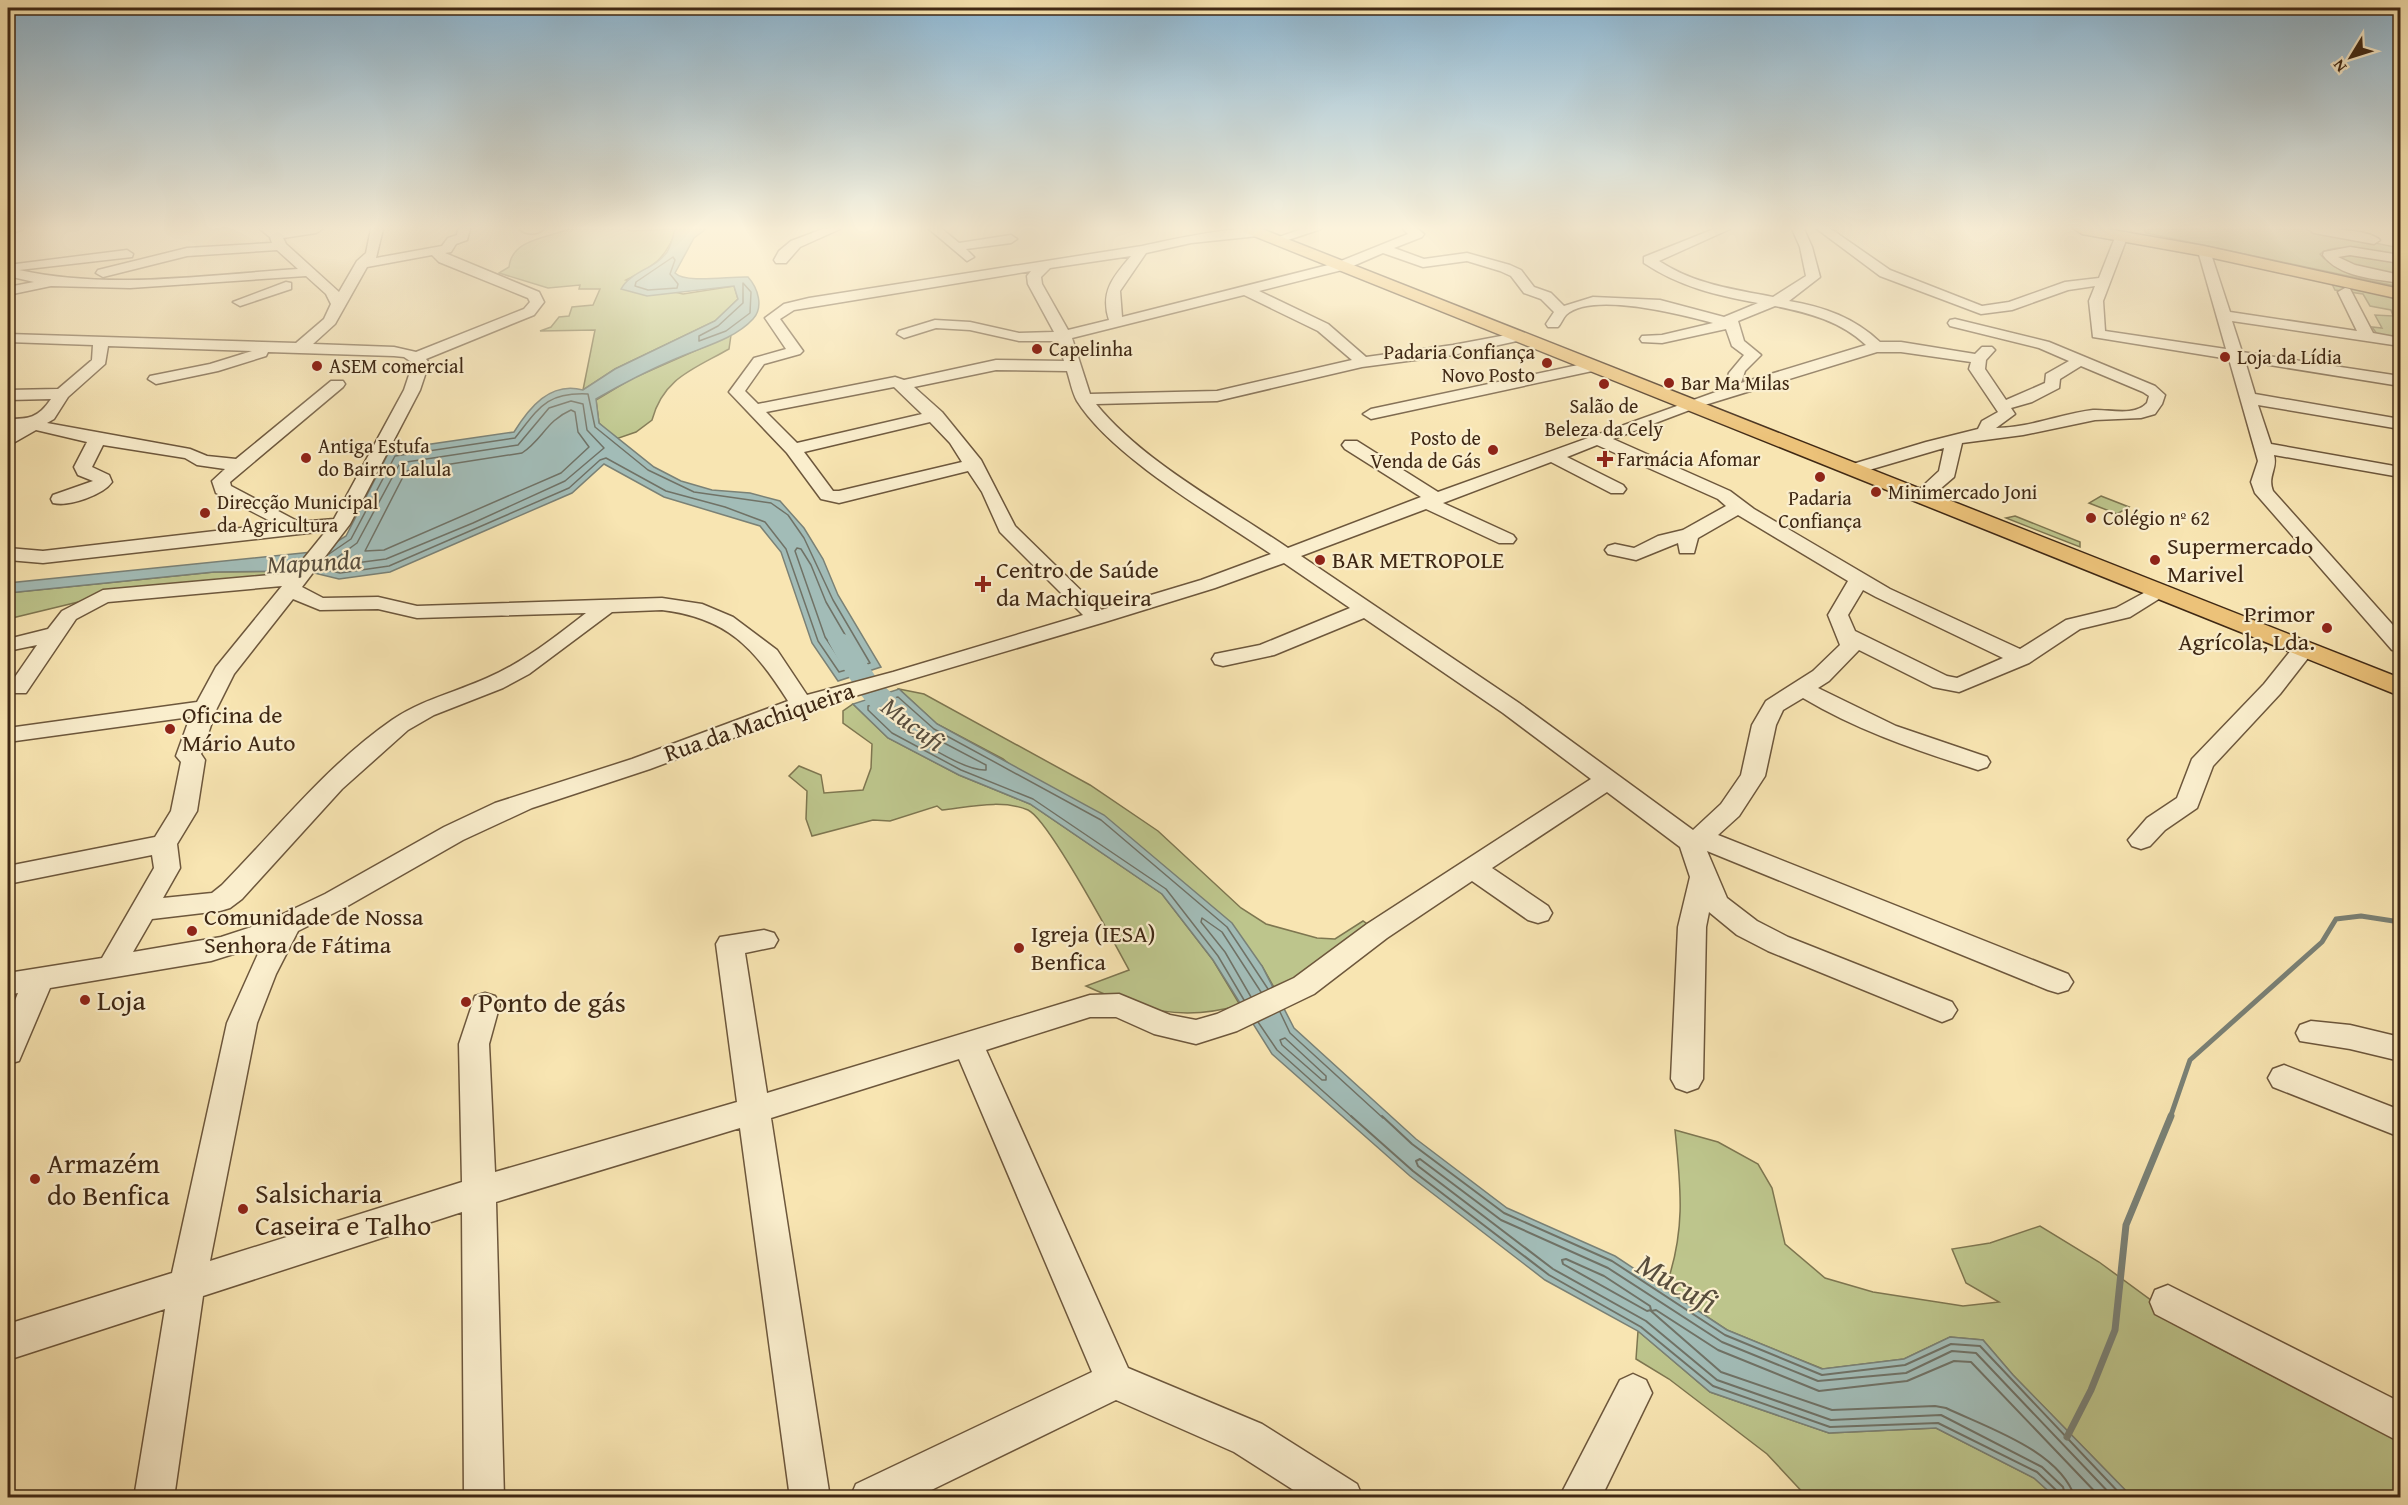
<svg xmlns="http://www.w3.org/2000/svg" width="2408" height="1505" viewBox="0 0 2408 1505" font-family="'Gentium Book Plus',serif">
<rect width="100%" height="100%" fill="#f8e5b2"/>
<filter id="stains"><feTurbulence type="fractalNoise" baseFrequency=".00333" numOctaves="4"/><feColorMatrix values="0 0 0 0 .2 0 0 0 0 .09 0 0 0 0 .02 0 0 0 .5 -.17"/></filter>
<radialGradient id="worn" r=".72"><stop offset=".6" stop-color="#630" stop-opacity="0"/><stop offset="1" stop-color="#630" stop-opacity=".3"/></radialGradient>
<g fill="#bdc58c" stroke="#7e7650" stroke-width="1.5">
<path d="M569 229H627L630 231 677 229C665 259 655 266 626 280L683 294 734 286 738 299 715 321 615 369 583 390 595 330 540 331 551 327 559 317 569 316 572 307 593 305 600 289H579L580 285 548 288 499 273 509 267C512 239 547 238 569 229Z"/>
<path d="M2144 229H2306L2400 248V257C2381 253 2336 240 2320 254 2333 272 2380 276 2400 281V287L2146 233Z"/>
<path d="M2338 255H2375L2400 261V277L2359 268 2338 259Z"/>
<path d="M2331 282 2400 298V339L2377 334 2372 327 2382 328 2375 315 2393 316 2391 310 2370 306 2363 294 2335 290Z"/>
<path d="M731 335 729 349C694 369 663 378 652 420L636 432 616 439 599 423 596 400 631 379Z"/>
<path d="M2101 496 2129 507 2117 514 2089 503Z"/>
<path d="M2015 516 2080 542V547L2006 518Z"/>
<path d="M306 571 103 596 8 619V593L214 572Z"/>
<path d="M899 689 924 694 1090 785 1158 831 1241 908 1266 924 1317 938 1335 939 1363 921 1377 931 1280 998 1262 966 1003 759 937 724Z"/>
<path d="M853 704 888 738 959 775 1030 804 1162 894 1213 960 1240 1005C1183 1022 1138 1010 1086 986L1129 970C1115 944 1048 819 1028 810 1002 799 969 807 942 810L937 806 890 821 873 820 812 836 806 819 807 791 789 776 799 766 821 775 824 793 863 790 871 768 872 744 843 723V711Z"/>
<path d="M1675 1130 1718 1142 1758 1164 1772 1188 1785 1244 1825 1278 1873 1292 1963 1306 1999 1302 1966 1283 1952 1249 1990 1243 2040 1226 2099 1262 2211 1344 2319 1400 2321 1390 2400 1424V1497H2132L2013 1375 1983 1340 1950 1337 1904 1359 1823 1369 1727 1330 1665 1289C1686 1232 1681 1188 1675 1130Z"/>
<path d="M1638 1331 1710 1392 1829 1433 1936 1428 2034 1478 2055 1497H1807L1767 1454 1669 1379 1636 1359Z"/>
</g>
<g fill="#a2bcb7" stroke="#7a8176" stroke-width="1.5">
<path d="M675 229H706L694 238 675 273C686 284 730 276 748 277 758 288 764 307 753 319 734 340 699 348 675 359 647 371 622 384 596 399L599 423 654 467 681 481 712 490 750 493 780 501 804 528 823 559 838 595 881 667 838 681 812 643 781 552 760 526 664 497 604 464 572 493 390 572 339 579 306 571 214 572 8 593V583L322 551 346 536 390 450 514 432C529 408 550 381 583 390L615 369 715 321 738 299 734 286 647 296 621 289C631 271 655 269 667 252 671 246 673 236 675 229Z"/>
<path d="M899 689 937 724 1104 815 1232 923 1262 966 1294 1028 1416 1139 1507 1208 1615 1256 1727 1330 1822 1369 1904 1359 1950 1337 1983 1340 2013 1375 2132 1497H2055L2034 1478 1936 1428 1829 1433 1710 1392 1638 1331 1545 1280 1410 1176 1272 1054 1213 960 1162 894 1030 804 959 775 888 738 853 704Z"/>
</g>
<g fill="none" stroke-linecap="round" stroke-linejoin="round">
<g stroke="#707266" stroke-width="1.5">
<path d="M673 257 675 260 670 274 678 284 677 288 648 290 635 286 636 282Z"/>
<path d="M743 283 751 292 750 313 726 331 699 341V336L718 326 743 303Z"/>
<path d="M571 401 583 404 587 430 604 448 565 481 473 523 386 559 340 565 334 563 335 559 357 543 400 463 518 445 549 408Z"/>
<path d="M571 410 575 412 578 432 589 447 561 473 384 550 365 551 406 471 522 453C543 439 546 421 571 410Z"/>
<path d="M797 548 801 549 811 565 826 602 858 657 857 661 843 664 825 637 795 551Z"/>
<path d="M318 568 340 573 389 566 569 488 600 460 606 458 666 491 725 507 765 522 786 549 818 641 839 672 870 663 833 600 804 538 788 515 771 503 694 492 648 470 595 427 588 394C546 392 539 408 515 438L395 456 351 539 329 554"/>
<path d="M896 706 929 735 986 765V770C964 772 897 729 882 712Z"/>
<path d="M1251 997 1225 952 1201 922 1202 918 1222 932 1261 992"/>
<path d="M1244 1000 1218 956 1166 889 1033 799 961 770 892 733 868 710V706L898 697 934 729 1101 820 1227 927 1268 989"/>
<path d="M1280 1012 1290 1033 1383 1118"/>
<path d="M1258 1022 1277 1050 1353 1118"/>
<path d="M1285 1038 1326 1076V1080H1322L1282 1045 1280 1040Z"/>
</g>
<g stroke="#707266" stroke-width="2">
<path d="M1351 1116 1413 1171 1549 1275 1641 1327 1713 1386 1830 1427 1938 1423 2037 1472 2057 1491 2058 1498"/>
<path d="M1382 1116 1412 1144 1504 1213 1612 1261 1725 1335 1822 1375 1905 1365 1951 1344 1980 1346 2124 1498"/>
<path d="M1566 1259 1604 1276 1650 1306 1651 1310 1647 1311 1563 1264 1562 1260Z"/>
<path d="M2066 1498 2063 1487 2042 1467 1941 1415 1831 1420 1717 1380 1646 1321 1553 1269 1418 1166 1416 1161 1420 1159 1501 1220 1608 1268 1722 1342 1818 1381 1906 1373 1952 1351 1976 1353 2114 1498"/>
<path d="M2075 1498C2060 1451 1988 1428 1946 1408L1935 1406 1832 1410 1721 1372 1651 1311 1656 1310 1718 1350 1819 1391 1907 1381 1954 1361 1971 1362 2101 1498"/>
</g>
<path stroke="#7a8176" stroke-width="5" d="M2170 1118 2190 1060 2322 942 2336 919 2361 916 2400 922"/>
<path stroke="#7a8176" stroke-width="7" d="M2067 1437 2091 1390 2115 1330 2126 1225 2171 1116"/>
<path fill="#a2bcb7" fill-rule="evenodd" d="M841 633 850 636 877 679 914 715 918 721 914 727C878 736 843 668 828 641L832 636Z"/>
<defs>
<g id="minor">
<path d="M8 229H23L8 235Z"/>
<path d="M260 229H322L316 233 283 238 286 244 339 292 357 261 366 253 371 229H383L376 258 442 246 448 238 457 235 458 229H470L467 240 456 244 451 252 445 253 539 292 544 302 534 315 426 359 429 363 420 390 350 524 302 587 323 598 378 597 417 606 662 598 702 604 733 617 777 650 807 695 893 672 1083 615 1000 532 982 492 968 471 839 503 821 499 787 453 729 392 754 358 786 349 765 318 784 304 809 298 1142 246C1161 242 1253 221 1264 232L1258 236 1191 243 1146 253 1120 291 1122 317 1336 263 1408 234 1403 229H1418L1424 234 1422 237 1394 248 1424 259 1467 253 1510 265 1521 270 1534 287 1551 293 1564 306 1593 297 1660 300 1724 317 1758 303C1716 295 1680 287 1644 263V257L1714 229H1730L1659 261C1694 284 1732 289 1773 297L1806 276 1800 247 1792 229H1804L1812 247 1820 277 1789 301C1825 307 1854 318 1880 342H1901L1975 354 1982 347H1992L1995 350 1986 360 1985 369 2006 400 2045 383 2046 374 2069 361 2039 348 1950 326 1948 323 1950 320 1955 319 2049 342 2155 386 2165 395 2162 404 2155 414 2141 418 2095 420 2023 435 1962 443 1954 477 1926 501 1920 503 1911 497 1939 471 1944 448 1852 475 1843 470 1846 466 1926 442 1978 429 1982 421 1998 412 1969 369 1971 362 1901 352H1877L1695 408 1613 439 1730 491 1754 509 1890 589 2020 649 2066 620 2116 608 2153 588H2167L2170 592 2130 617 2080 629 2029 663 1959 692 1933 687 1859 650 1829 681 1818 688 1896 726 1987 757 1990 762 1987 767 1978 770 1969 767C1912 749 1855 729 1803 698L1783 710 1776 725 1765 776 1739 816 1718 835 2068 974 2073 982 2068 990 2058 993 2048 990 1707 851 1727 898 1757 921 1788 937 1952 1002 1957 1010 1952 1018 1942 1022 1932 1018 1768 951 1737 935 1709 912 1706 927 1703 1079 1698 1088 1687 1092 1676 1088 1671 1079 1678 927 1690 877 1680 847 1607 792 1492 868 1548 906 1552 913 1548 920 1538 923 1528 920 1472 881 1387 938 1314 994 1237 1031 1196 1044 1154 1034 1116 1017H1090L986 1050 1128 1368 1262 1424 1357 1484 1363 1498H1306L1234 1452 1116 1400 915 1498H850L856 1484 1092 1372 959 1059 771 1118 830 1498H790L740 1128 496 1202 504 1498H464L462 1212 203 1296 174 1498H134L165 1309 8 1360V1324L172 1273 227 1023 262 945 211 961 50 988 19 1061 8 1064V1018L18 993 8 995V973L102 958 154 868 152 855 8 884V866L155 837 171 811 181 762 176 756 190 717 8 742V728L197 702 216 667 282 586 108 602 76 619 26 693H10L8 687 37 645 8 651V639L48 629 62 611 103 590 292 573 326 531 43 563 8 560V548L43 551 276 524 216 493 212 481 225 469 197 465 185 458 103 445 92 467 109 475 112 482C103 495 69 507 53 503L51 499 53 495 93 481 78 475 74 467 87 442 36 430 8 446V434L15 429H8V419C29 419 38 418 51 399L8 400V390L58 389 92 360 93 345 8 342V334L296 343 324 319 331 304 326 294 306 276 130 288 51 286 8 295V287L34 282 8 276V265L127 250 133 254 132 257 19 270C109 290 206 275 298 269L277 250 187 256 103 277 96 273 98 270 187 248 272 243 270 237ZM1383 253 1423 267 1467 261 1500 271 1511 276 1524 293 1541 299 1554 312 1546 324 1548 327H1558C1561 324 1563 318 1566 315 1592 291 1683 315 1713 323L1662 335 1642 336 1640 339 1642 342 1662 343 1726 329 1732 346 1744 355 1729 373 1724 389 1438 492 1357 441H1345L1342 445 1345 449 1421 497 1288 548C1226 506 1142 461 1096 404L1217 401 1362 367 1453 355 1517 341 1524 337 1517 333 1453 345 1366 357 1328 324 1259 291 1346 269ZM432 255 439 262 528 298 530 302 524 309 416 352 394 347 313 344 335 324 367 267ZM1131 256C1113 277 1100 292 1109 320L1068 330 1042 284 1041 277 1050 268ZM1031 271 1027 276 1028 284 1054 332 1019 333 970 322 935 320 899 331 897 334 904 338 936 328 970 330 1019 341H1058L1064 361 996 360 904 380 895 377 758 404 745 391 764 364 800 354 803 351 780 319 794 310ZM1244 295 1318 331 1352 360 1217 391 1090 394 1072 338ZM1775 306C1809 313 1840 321 1866 345L1741 383 1745 371 1761 355 1744 341 1738 321ZM108 346 252 351 210 364 150 376 148 379 156 384 218 371 266 356 268 352 394 356 404 357 413 363 404 390 334 519 299 522 231 486 230 482 343 387 345 384 343 381H331L236 459 207 456 190 449 47 423 54 419 68 397 105 364ZM2081 366 2143 392 2149 396 2147 403C2134 417 2109 409 2093 410 2060 414 2029 428 1996 428L2015 414 2011 408 2032 402 2059 388 2060 379ZM996 370 1067 371C1070 380 1072 392 1077 401 1112 457 1215 516 1271 554L1201 580 1101 610 1015 526 981 460 942 412 914 387ZM894 387 922 414 797 443 766 412ZM930 422 950 443 962 462 839 491H833L804 452ZM1597 445 1718 499 1726 506 1683 530 1658 536 1634 548 1615 544 1608 546 1605 550 1608 554 1636 560 1678 543 1680 553H1694L1698 538 1738 515 1848 581 1828 615 1840 645 1813 671 1766 701 1752 725 1741 775 1721 804 1693 830 1519 703 1301 556 1426 509 1499 543H1513L1516 539 1513 535 1443 503 1551 462 1611 493H1623L1626 489 1623 485 1567 457ZM1284 563 1350 608 1260 645 1215 654 1212 659 1215 664 1223 666 1274 655 1364 618 1503 713 1591 779 1367 924 1294 978 1217 1014 1196 1020 1170 1015 1119 994 1090 995 767 1093 745 953 774 947 778 940 774 933 764 930 720 937 716 944 737 1102 495 1172 489 1044 500 1004 495 996 485 993 475 996 459 1044 462 1182 210 1261 257 1023 276 974 298 931 344 908 463 840 532 808 650 769 811 709 1105 622 1215 588ZM1863 590 1876 597 2003 658 1957 678 1947 676 1855 631 1848 615ZM293 599 320 610 378 609 417 618 586 613C555 637 524 662 487 678 456 692 421 700 392 720 327 765 277 829 222 885L212 893 163 898 180 868 177 844 197 811 205 760 201 754 217 708 234 674ZM662 610C728 618 754 648 788 701L632 759 495 803 444 827 325 894 264 923 221 937 133 952 152 919 220 911 230 908 242 899 342 789 408 730 434 715 503 688 529 674 612 612Z"/>
<path d="M520 229H543C538 235 525 235 520 229Z"/>
<path d="M823 229H840L800 247 786 263H776L774 260 779 251 791 241Z"/>
<path d="M929 229H942L959 243 1011 235 1017 239 1011 243 966 249 974 257 967 261Z"/>
<path d="M1302 229H1321L1276 244 1270 240Z"/>
<path d="M1817 229H1831L1890 270 1982 306 2009 302 2065 282 2099 278 2116 235 2118 232H2126L2128 235 2103 301 2105 331 2226 349 2198 251 2199 248H2209L2210 251 2230 312 2357 331 2338 292 2345 288 2350 289 2373 333 2400 338V346L2232 321 2242 352 2400 376V386L2245 361 2255 394 2400 419V429L2258 405 2271 444 2400 467V477L2274 455C2278 469 2267 476 2273 491L2400 633V651L2392 650 2255 493 2251 482 2258 461 2229 359 2093 337 2089 301 2095 286 2068 290 2012 310 1981 314 1880 276Z"/>
<path d="M2308 229C2324 228 2368 229 2380 240L2374 244 2314 233Z"/>
<path d="M2350 247 2400 255V263L2350 255 2338 257 2355 265 2400 275V283C2376 279 2338 277 2323 255L2324 252Z"/>
<path d="M286 282 291 283V289L240 306 233 302Z"/>
<path d="M1592 362 1600 367 1597 370 1371 419 1363 414 1371 409Z"/>
<path d="M2304 642 2312 644 2315 649 2280 694 2213 766 2197 808 2165 830 2150 846 2141 849 2132 846 2128 840 2147 818 2177 798 2192 759 2264 684 2296 644Z"/>
<path d="M2311 1021 2350 1025 2400 1037V1061L2350 1049 2300 1041 2296 1033 2300 1025Z"/>
<path d="M2284 1065 2400 1110V1137L2273 1087 2268 1078 2273 1069Z"/>
<path d="M2168 1285 2400 1402V1442L2155 1314 2150 1302 2155 1290Z"/>
<path d="M1633 1374 1646 1380 1652 1393 1601 1498H1559L1620 1380Z"/>
</g>
<g id="major">
<path d="M1241 229H1262L2400 678V696L1244 232Z"/>
<path d="M2074 229H2107L2204 246 2400 289V299L2204 256 2082 234Z"/>
</g>
</defs>
<use href="#minor" stroke="#6d573c" stroke-width="3"/>
<use href="#major" stroke="#3f2814" stroke-width="3"/>
<use href="#minor" fill="#faeecd" fill-rule="evenodd"/>
<use href="#major" fill="#ecc279" fill-rule="evenodd"/>
</g>
<linearGradient id="sky" x2="0" y2="1"><stop stop-color="#8cb7d4"/><stop offset="0.52" stop-color="#fcf3dc"/><stop offset="1" stop-color="#fcf3dc" stop-opacity="0"/></linearGradient>
<rect width="2408" height="439" fill="url(#sky)"/>
<g fill="#8f2418" stroke="#faeecd" stroke-width="2">
<circle cx="1037" cy="349" r="6"/>
<circle cx="2225" cy="357" r="6"/>
<circle cx="1547" cy="363" r="6"/>
<circle cx="317" cy="366" r="6"/>
<circle cx="1669" cy="383" r="6"/>
<circle cx="1604" cy="384" r="6"/>
<circle cx="1493" cy="450" r="6"/>
<circle cx="306" cy="458" r="6"/>
<path d="M1602 450h6v6h6v6h-6v6h-6v-6h-6v-6h6z"/>
<circle cx="1820" cy="477" r="6"/>
<circle cx="1876" cy="492" r="6"/>
<circle cx="205" cy="513" r="6"/>
<circle cx="2091" cy="518" r="6"/>
<circle cx="1320" cy="560" r="6"/>
<circle cx="2155" cy="560" r="6"/>
<path d="M980 575h6v6h6v6h-6v6h-6v-6h-6v-6h6z"/>
<circle cx="2327" cy="628" r="6"/>
<circle cx="170" cy="729" r="6"/>
<circle cx="192" cy="931" r="6"/>
<circle cx="1019" cy="948" r="6"/>
<circle cx="85" cy="1000" r="6"/>
<circle cx="466" cy="1002" r="6"/>
<circle cx="35" cy="1179" r="6"/>
<circle cx="243" cy="1209" r="6"/>
</g>
<g text-anchor="middle" stroke-width="4.5" stroke-linejoin="round" paint-order="stroke">
<g font-size="20" fill="#3f2814" stroke="#faeecd" text-anchor="start">
<text x="1049" y="356">Capelinha</text>
<text x="1535" y="359" text-anchor="end">Padaria Confiança<tspan x="1535" dy="23">Novo Posto</tspan></text>
<text x="2237" y="364">Loja da Lídia</text>
<text x="329" y="373">ASEM comercial</text>
<text x="1681" y="390">Bar Ma Milas</text>
<text x="1604" y="413" text-anchor="middle">Salão de<tspan x="1604" dy="23">Beleza da Cely</tspan></text>
<text x="1481" y="445" text-anchor="end">Posto de<tspan x="1481" dy="23">Venda de Gás</tspan></text>
<text x="318" y="453">Antiga Estufa<tspan x="318" dy="23">do Bairro Lalula</tspan></text>
<text x="1617" y="466">Farmácia Afomar</text>
<text x="1888" y="499">Minimercado Joni</text>
<text x="1820" y="505" text-anchor="middle">Padaria<tspan x="1820" dy="23">Confiança</tspan></text>
<text x="217" y="509">Direcção Municipal<tspan x="217" dy="23">da Agricultura</tspan></text>
<text x="2103" y="525">Colégio nº 62</text>
</g>
<g font-size="24" fill="#3f2814" stroke="#faeecd" text-anchor="start">
<text x="2167" y="554">Supermercado<tspan x="2167" dy="28">Marivel</tspan></text>
<text x="1332" y="568">BAR METROPOLE</text>
<text x="996" y="578">Centro de Saúde<tspan x="996" dy="28">da Machiqueira</tspan></text>
<text x="2315" y="622" text-anchor="end">Primor<tspan x="2315" dy="28">Agrícola, Lda.</tspan></text>
<text x="182" y="723">Oficina de<tspan x="182" dy="28">Mário Auto</tspan></text>
<text x="204" y="925">Comunidade de Nossa<tspan x="204" dy="28">Senhora de Fátima</tspan></text>
<text x="1031" y="942">Igreja (IESA)<tspan x="1031" dy="28">Benfica</tspan></text>
</g>
<g font-size="24" fill="#3f2814" stroke="#faeecd">
<text transform="translate(759 722) rotate(-19)" y="8">Rua da Machiqueira</text>
</g>
<g font-size="26" font-style="italic" fill="#584d3d" stroke="#faeecd">
<text transform="translate(314 562) rotate(-3)" y="9">Mapunda</text>
<text transform="translate(913 724) rotate(37)" y="9">Mucufi</text>
</g>
<g font-size="28" fill="#3f2814" stroke="#faeecd" text-anchor="start">
<text x="97" y="1010">Loja</text>
<text x="478" y="1012">Ponto de gás</text>
<text x="47" y="1173">Armazém<tspan x="47" dy="32">do Benfica</tspan></text>
<text x="255" y="1203">Salsicharia<tspan x="255" dy="32">Caseira e Talho</tspan></text>
</g>
<g font-size="32" font-style="italic" fill="#584d3d" stroke="#faeecd">
<text transform="translate(1677 1283) rotate(30)" y="11">Mucufi</text>
</g>
</g>
<rect width="2408" height="1505" fill="none" stroke="#f8e5b2" stroke-width="30"/>
<rect x="9" y="9" width="2390" height="1487" fill="none" stroke="#3f2814" stroke-width="3"/>
<rect x="15" y="15" width="2378" height="1475" fill="none" stroke="#3f2814" stroke-width="1.5"/>
<g transform="translate(2351 57) rotate(232)" stroke="#faeecd" stroke-width="4.5" paint-order="stroke">
<path d="M0-4.5L10 22L0 15L-10 22Z" fill="#3f2814"/>
<text y="-9" font-size="16" font-weight="bold" text-anchor="middle" fill="#3f2814">N</text>
</g>
<rect width="100%" height="100%" filter="url(#stains)"/>
<rect width="100%" height="100%" fill="url(#worn)"/>
</svg>
